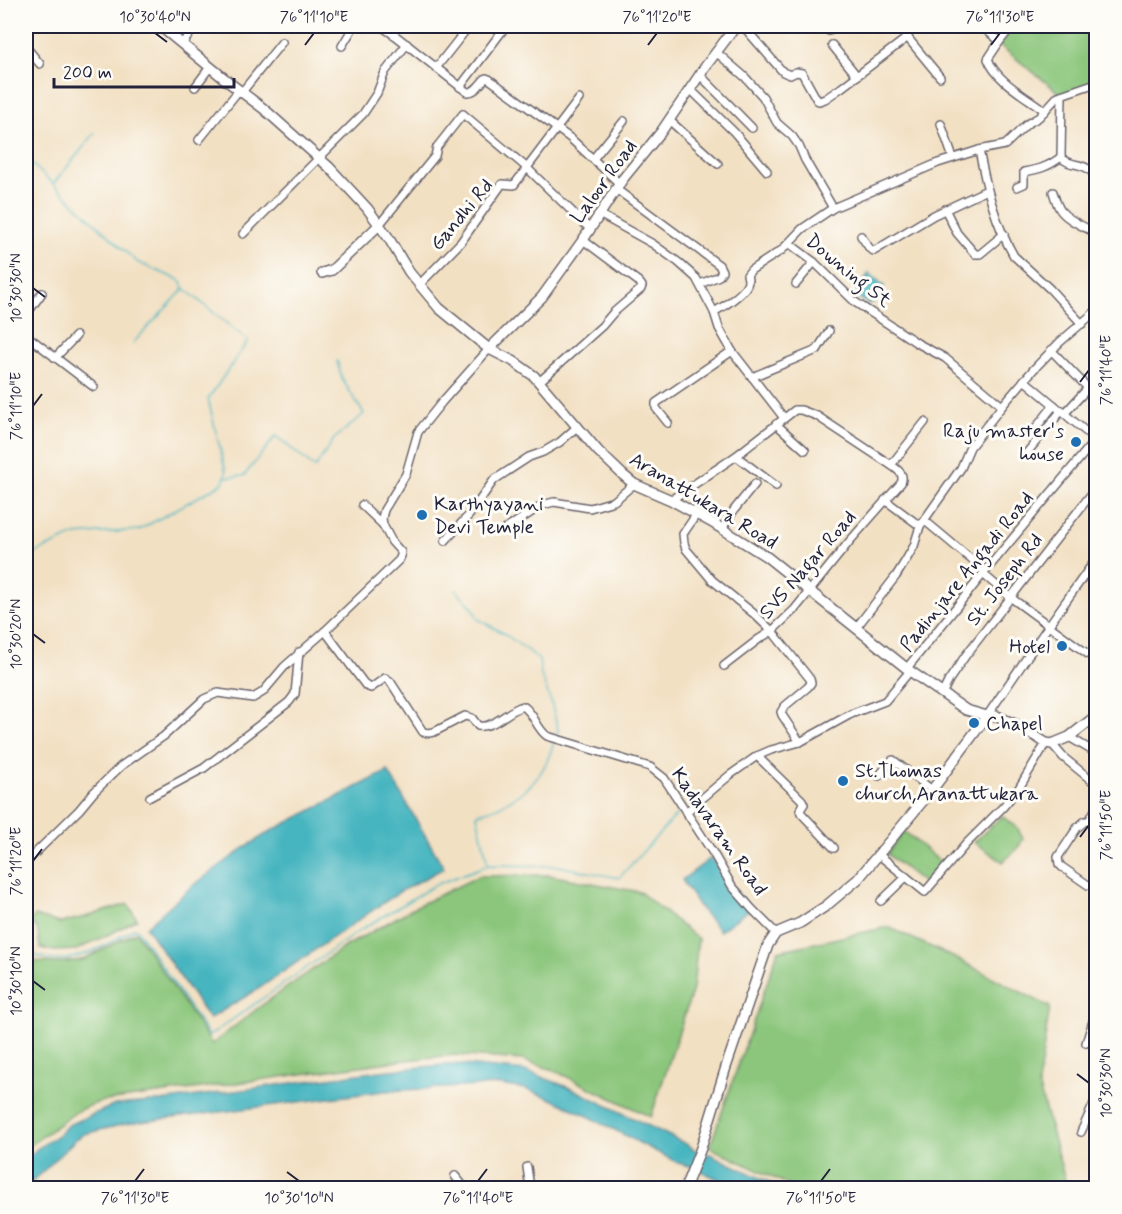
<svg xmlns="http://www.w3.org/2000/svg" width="1122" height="1214" viewBox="0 0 1122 1214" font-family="Mynerve,sans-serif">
<rect width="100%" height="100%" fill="#fdfcf7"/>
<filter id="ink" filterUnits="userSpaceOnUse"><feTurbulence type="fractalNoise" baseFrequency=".0167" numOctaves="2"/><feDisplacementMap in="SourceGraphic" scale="12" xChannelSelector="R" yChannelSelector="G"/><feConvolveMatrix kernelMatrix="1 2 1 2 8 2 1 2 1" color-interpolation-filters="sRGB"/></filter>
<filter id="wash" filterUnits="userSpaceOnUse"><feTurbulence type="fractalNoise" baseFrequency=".008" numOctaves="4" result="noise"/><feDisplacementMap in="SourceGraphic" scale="24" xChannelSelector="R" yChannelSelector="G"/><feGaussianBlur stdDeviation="1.35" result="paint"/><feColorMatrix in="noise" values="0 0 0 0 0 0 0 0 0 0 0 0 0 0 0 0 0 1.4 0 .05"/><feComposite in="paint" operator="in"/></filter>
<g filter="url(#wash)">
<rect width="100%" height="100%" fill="#f2e0c3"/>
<g fill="#8bc67b" stroke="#56745b" stroke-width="1.5">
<path d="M1015 26H1096V83L1062 95 999 45Z"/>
<path d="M1002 816 1018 829 1023 839 1018 848 1003 862 974 842Z"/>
<path d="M904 831 943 864 926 885 887 854Z"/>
<path d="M549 875 640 892 698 939 693 989 651 1117 553 1070 523 1060 454 1055 396 1061 99 1102 79 1110 26 1148V971L33 961 56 963 82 960 136 932 212 1044 258 1008 343 948 417 906 479 876Z"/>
<path d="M128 904 137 919 116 931 76 950 54 951 40 948 37 928 29 921 35 916 60 923 85 917Z"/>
<path d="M888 927 957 959 1050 1007 1038 1084 1065 1180 1072 1188H795L713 1149 710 1146 778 951Z"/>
</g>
<g fill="#47b5c0" stroke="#346c7e" stroke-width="1.5">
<path d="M869 273 884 286 878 300 869 304 855 296Z"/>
<path d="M388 771 444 868 401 891 258 989 209 1019 146 927 191 887 244 848 271 831Z"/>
<path d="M711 858 750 909 720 931 700 908 682 880Z"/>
<path d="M454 1064 526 1071 573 1089 688 1145C695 1150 700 1154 710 1154L781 1188H737L703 1172 697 1168 678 1163 590 1117 547 1097 525 1089 499 1085 385 1091 125 1124 84 1134 75 1140 26 1188V1159L38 1148 59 1134 68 1125 115 1105 161 1101 380 1071Z"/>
</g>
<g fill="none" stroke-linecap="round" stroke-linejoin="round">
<g stroke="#47b5c0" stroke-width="1.5">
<path d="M26 163 32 164 137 262 179 280 185 289 248 341 208 399 226 473 223 483 139 530 75 535 28 556 26 555"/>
<path d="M54 183 95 133"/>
<path d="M133 343 184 289"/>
<path d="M225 477 244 476 276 436 315 468 334 439 364 414 342 379 337 361"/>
<path d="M456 590 473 608 478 619 503 633 531 653 539 660 541 675 551 702 558 730 556 737"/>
<path d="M687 805 701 792"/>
<path d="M488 865 477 815 479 813C501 808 529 792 541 772 547 763 551 752 554 742"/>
<path d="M29 954C38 956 48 960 57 960 86 959 112 941 136 928L209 1036 362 929 435 885 488 865 558 866 619 878 680 811"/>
</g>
</g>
</g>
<g filter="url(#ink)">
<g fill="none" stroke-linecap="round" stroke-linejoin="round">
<defs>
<g id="street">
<path d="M381 26 396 36 467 92C476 93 480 83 486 78L489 79 570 138 620 184"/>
<path d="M743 26 783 72 790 75 796 72 802 73 817 100 819 101 825 99 841 88 908 37"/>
<path d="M898 26 940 77"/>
<path d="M981 26 1000 41 1012 26"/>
<path d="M829 31 835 26"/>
<path d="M1000 41 988 59C996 81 1027 97 1045 111"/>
<path d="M182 44 196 26"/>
<path d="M832 45 857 76"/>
<path d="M342 46 354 26"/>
<path d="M26 47 40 64"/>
<path d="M716 52 745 77 763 97 777 123 792 136 799 146 805 160 833 208"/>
<path d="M436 68 469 26"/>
<path d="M700 75 752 128"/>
<path d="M195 87 210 67"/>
<path d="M460 87 506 26"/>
<path d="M690 89 734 132 767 171"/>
<path d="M242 92 282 42"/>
<path d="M669 120 718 164"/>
<path d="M941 124 953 158"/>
<path d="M199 140 239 90"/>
<path d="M979 150C986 186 995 224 1014 256L1050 289 1082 324"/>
<path d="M1061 157 1062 95"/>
<path d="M1061 157C1071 169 1085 159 1096 178"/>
<path d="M593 159 624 121"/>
<path d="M1017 187 1024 184V172C1040 169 1048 167 1061 157"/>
<path d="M616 189 719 265 722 271 719 276 700 284"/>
<path d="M1053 192C1055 198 1057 206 1061 211 1069 221 1085 227 1096 233"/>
<path d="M945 209 957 233 975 254H980L1004 234"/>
<path d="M599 214 653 244 678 262 696 278 714 312 719 328 732 351 784 418"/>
<path d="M379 225 435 156 437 147 463 114 526 167 590 229"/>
<path d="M243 234 363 114 377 93 385 72 407 44"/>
<path d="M861 236 870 249 874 251 934 215 987 190"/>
<path d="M790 244 814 262 855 302 917 343 945 358 1002 406"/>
<path d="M796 284 814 262"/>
<path d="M419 285 461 242 502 184 514 185 579 99"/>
<path d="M714 312C723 307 743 294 747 285 749 281 748 279 747 275L751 270 782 250 802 229 833 208 938 163 979 150 1005 145 1027 124 1039 117 1058 96 1096 83"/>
<path d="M26 315 42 293"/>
<path d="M26 335 94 387"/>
<path d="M1051 350 1088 388 1096 402"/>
<path d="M55 358 76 336"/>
<path d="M752 377 817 350 829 331"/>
<path d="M1024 380 1096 440"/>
<path d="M539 382 602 326 613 313 641 289 642 286 639 282 583 240"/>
<path d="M1065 413 1088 388"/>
<path d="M668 423 656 408V403L732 351"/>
<path d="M776 424 805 450"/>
<path d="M1035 429 1054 405"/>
<path d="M1025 455 1062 410"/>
<path d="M736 456 776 486"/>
<path d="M891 465 925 422"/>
<path d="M671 500 736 456 795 410H801L817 416 891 465C898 470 905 474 901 483L849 542 795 609 772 631 759 639 724 666"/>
<path d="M885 500 920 526"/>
<path d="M362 505 383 525"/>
<path d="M696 515 683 534 684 543 686 549 712 580 753 613 772 631 810 679 811 683 808 687 785 706 781 712 782 715 800 742"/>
<path d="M924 520 985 571"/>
<path d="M506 529 542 505 554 502 590 508 614 501 634 484"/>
<path d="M722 529 734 510 755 484"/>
<path d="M445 541 470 514 494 480 529 457 543 452 560 442 578 426"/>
<path d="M983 574 1010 597 1096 660"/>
<path d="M856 628 896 576 906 560 914 546 920 526 961 468 970 447 1002 406 1033 370 1060 342 1096 311"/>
<path d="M325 631 366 686 371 688 385 678 390 681 423 732 429 733 434 732 465 716 472 718 478 726C493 729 508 710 523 706 534 713 536 728 547 736L650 767 664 778 713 853 732 886 752 909 776 933"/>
<path d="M907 668 983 574 1096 439"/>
<path d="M942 694 949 680 966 655 1096 488"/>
<path d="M987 716 1049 625 1096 559"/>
<path d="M1069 737 1091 750 1096 751"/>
<path d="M1052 744 1063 757 1096 784"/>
<path d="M757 756 802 800 804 804 800 810 801 813 834 848"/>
<path d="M879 776 891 761 893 760 932 790"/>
<path d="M150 797 204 768 289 702 295 694 299 652"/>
<path d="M1096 808 1089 821 1096 828"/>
<path d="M686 812 730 775 757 756 771 750 800 742 851 714 885 701 910 671"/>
<path d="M1089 821H1085L1077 828 1058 857 1059 864 1062 867 1088 885H1093L1096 880"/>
<path d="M879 855 925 892 966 844 1003 807 1019 788 1046 743"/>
<path d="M26 862 79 810 94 792 121 766 164 736 204 699 218 693 253 698 263 692 284 667 325 631 399 560 401 556V552L392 542 383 525 382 518 384 510 406 474 418 432 442 402 489 349"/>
<path d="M881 901 906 877"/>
<path d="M26 934 27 948 26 960"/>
<path d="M1086 1043 1096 1012"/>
<path d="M1081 1132 1096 1099"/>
<path d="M527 1167 530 1188"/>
<path d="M455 1176 465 1188"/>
<path d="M595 1188 598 1187 605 1188"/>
</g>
<g id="secondary">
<path d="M160 26 231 84 264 109 329 167 367 208 388 237 409 272 439 308 489 349 513 361 534 376 598 451 623 475 634 484 671 500 711 522 767 557 910 671 966 710 987 716H997L1019 726 1046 743 1052 744 1069 737 1096 716"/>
<path d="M322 273 332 270 379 225"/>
<path d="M489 349 542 297 583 240 622 180 661 132 705 67 736 26"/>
<path d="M685 1188 701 1148 726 1067 768 945 776 933 800 923 826 906 858 879 932 790 987 716"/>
</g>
</defs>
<use href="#street" stroke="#6b646b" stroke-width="10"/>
<use href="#secondary" stroke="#6b646b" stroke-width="12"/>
<use href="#street" stroke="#fff" stroke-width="7"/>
<use href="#secondary" stroke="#fff" stroke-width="9"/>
</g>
</g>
<path fill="none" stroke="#22223b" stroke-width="2" d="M155 33 167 42M305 45 314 33M648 45 657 33M991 45 1000 33M33 288 45 297M1080 382 1089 370M33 406 42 394M33 634 45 643M1080 837 1089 825M33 861 42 849M33 981 45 990M1077 1074 1089 1083M287 1172 299 1181M135 1181 144 1169M478 1181 487 1169M821 1181 830 1169"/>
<g fill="#1f6fb2" stroke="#fdfcf7" stroke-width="2">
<circle cx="1076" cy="442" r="6"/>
<circle cx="422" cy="515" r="6"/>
<circle cx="1062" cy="646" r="6"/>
<circle cx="974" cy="723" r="6"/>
<circle cx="843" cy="781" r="6"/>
</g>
<g text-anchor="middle" stroke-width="6" stroke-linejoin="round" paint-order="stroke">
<g font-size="20" fill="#22223b" stroke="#fdfcf7">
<text transform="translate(603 181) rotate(-54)" y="7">Laloor Road</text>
<text transform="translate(461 214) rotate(-50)" y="7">Gandhi Rd</text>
<text transform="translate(849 270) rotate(39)" y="7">Downing St</text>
<text transform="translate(704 500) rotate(31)" y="7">Aranattukara Road</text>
<text transform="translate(807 564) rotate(-49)" y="7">SVS Nagar Road</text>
<text transform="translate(966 571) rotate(-51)" y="7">Padinjare Angadi Road</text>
<text transform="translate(1004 579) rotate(-52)" y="7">St. Joseph Rd</text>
<text transform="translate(720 831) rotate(55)" y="7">Kadavaram Road</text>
</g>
<g font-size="20" fill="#22223b" stroke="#fdfcf7" text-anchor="start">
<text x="1064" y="437" text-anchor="end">Raju master's<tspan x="1064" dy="23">house</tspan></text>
<text x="434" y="510">Karthyayani<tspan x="434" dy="23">Devi Temple</tspan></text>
<text x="1050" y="653" text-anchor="end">Hotel</text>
<text x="986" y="730">Chapel</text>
<text x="855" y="777">St.Thomas<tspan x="855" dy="23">church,Aranattukara</tspan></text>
</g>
</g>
<rect width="1122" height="1214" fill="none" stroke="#fdfcf7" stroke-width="66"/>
<path d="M54 78v9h180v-9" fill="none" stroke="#22223b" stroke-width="3"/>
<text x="63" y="78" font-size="18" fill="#22223b" stroke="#fdfcf7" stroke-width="4.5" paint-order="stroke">200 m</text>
<rect x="33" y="33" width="1056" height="1148" fill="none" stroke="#22223b" stroke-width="2"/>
<g font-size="15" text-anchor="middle" fill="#22223b">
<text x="155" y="22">10°30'40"N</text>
<text x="314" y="22">76°11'10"E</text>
<text x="657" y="22">76°11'20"E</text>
<text x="1000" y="22">76°11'30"E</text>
<text transform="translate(16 288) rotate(-90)" y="5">10°30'30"N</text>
<text transform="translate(1106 370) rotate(-90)" y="5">76°11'40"E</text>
<text transform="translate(16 406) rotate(-90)" y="5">76°11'10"E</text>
<text transform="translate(16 634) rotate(-90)" y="5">10°30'20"N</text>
<text transform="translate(1106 825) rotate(-90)" y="5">76°11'50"E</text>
<text transform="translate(16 861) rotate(-90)" y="5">76°11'20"E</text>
<text transform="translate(16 981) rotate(-90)" y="5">10°30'10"N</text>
<text transform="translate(1106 1083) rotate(-90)" y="5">10°30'30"N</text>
<text x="135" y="1203">76°11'30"E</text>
<text x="299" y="1203">10°30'10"N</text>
<text x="478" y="1203">76°11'40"E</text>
<text x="821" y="1203">76°11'50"E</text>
</g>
</svg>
